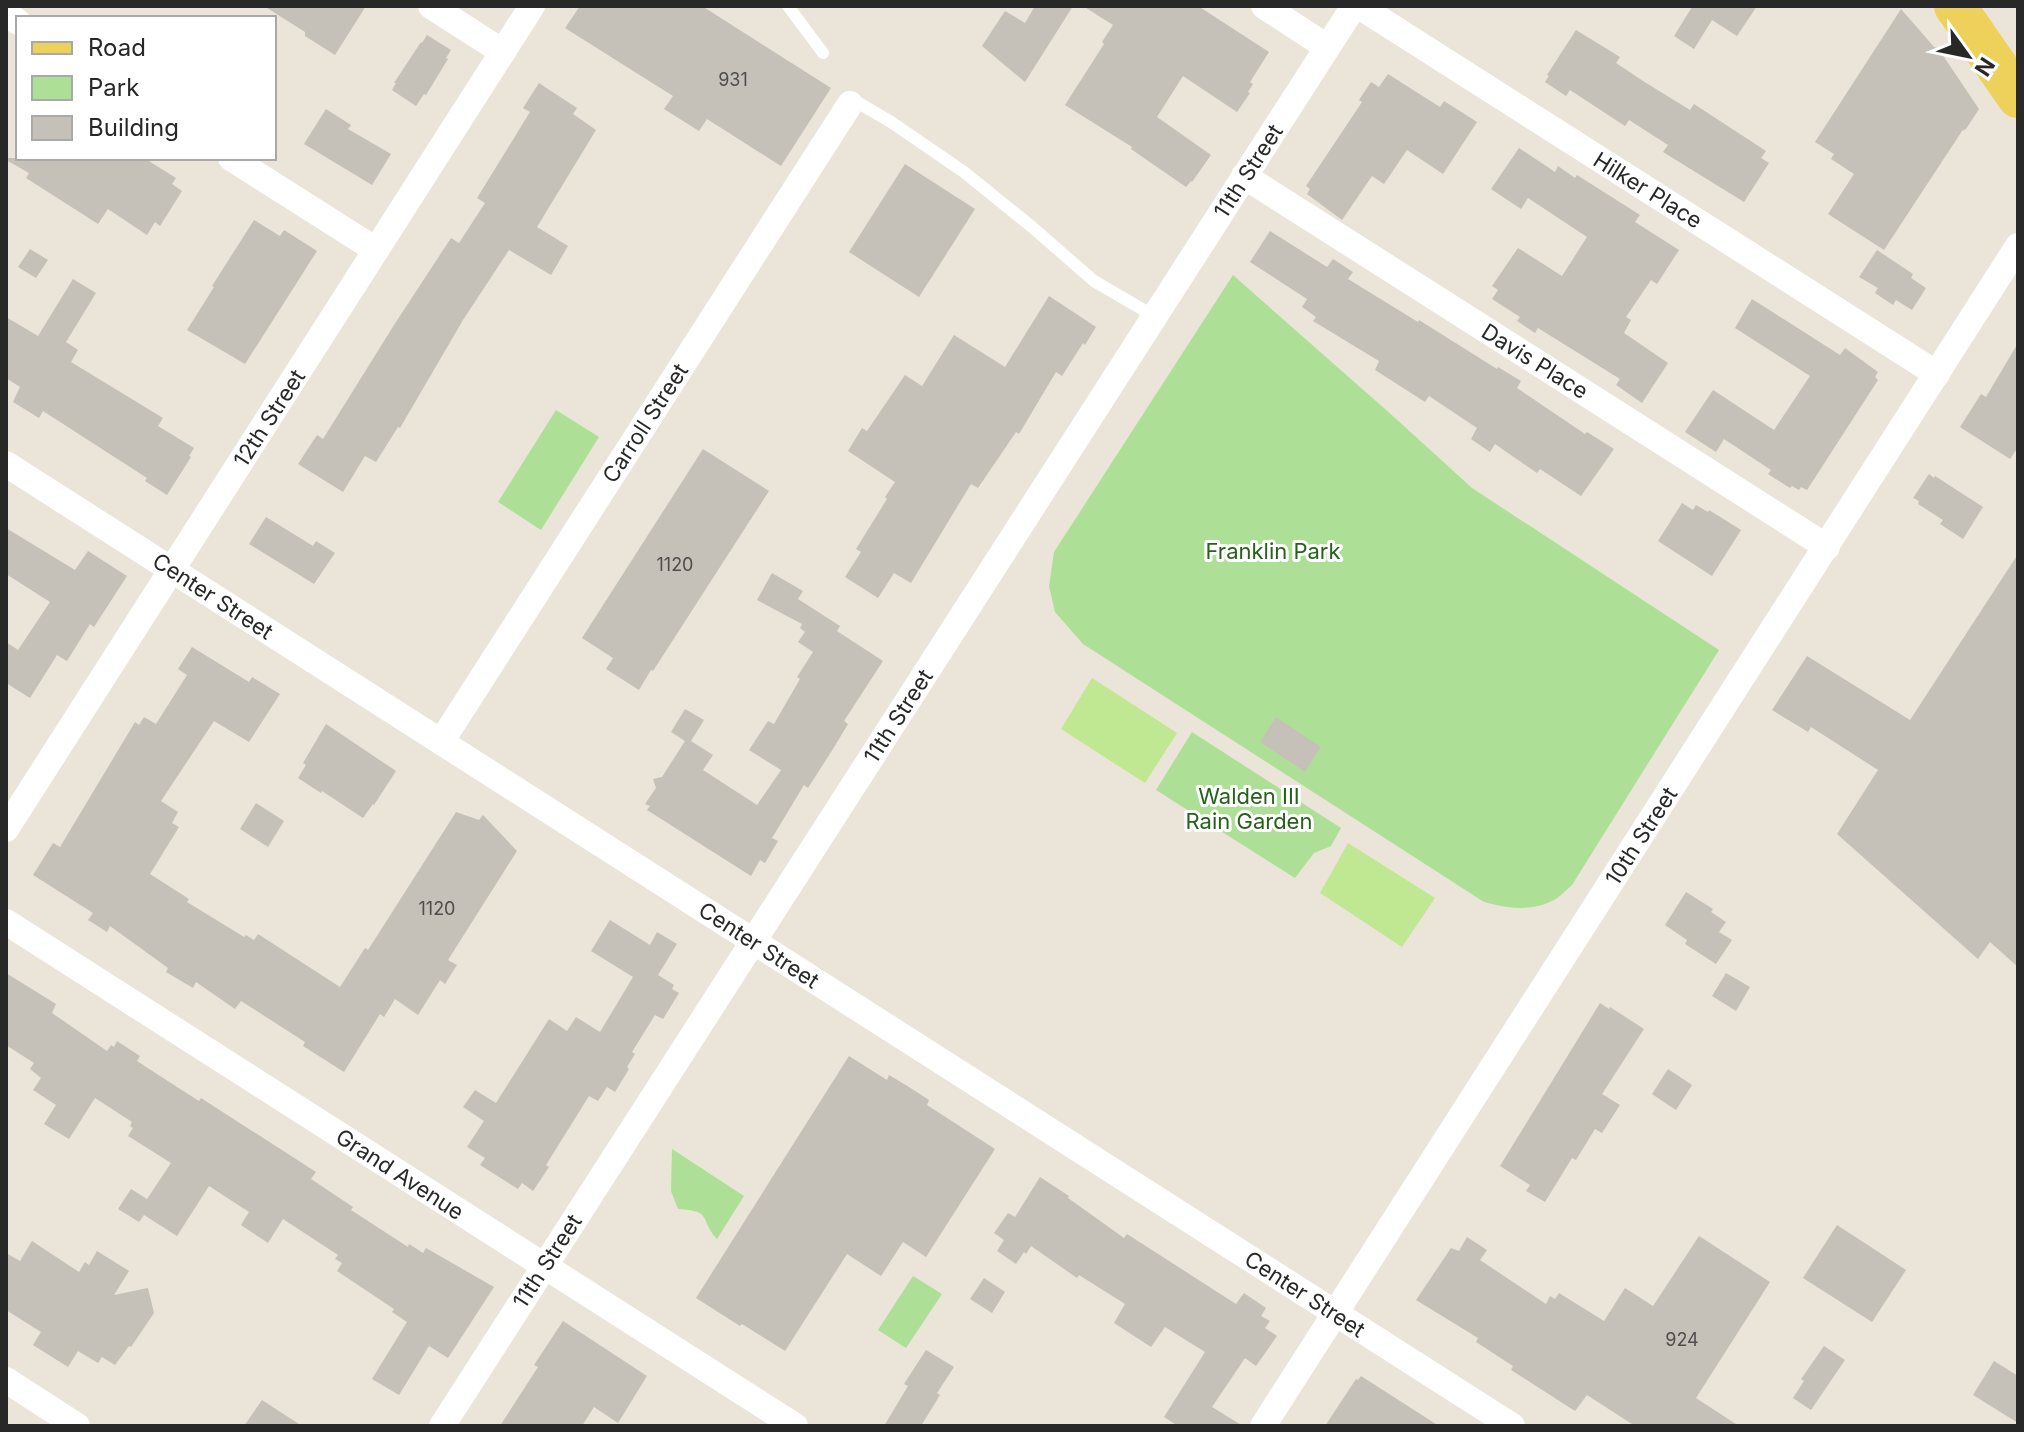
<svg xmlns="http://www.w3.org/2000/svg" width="2024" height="1432" viewBox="0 0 2024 1432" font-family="Inter,sans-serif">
<rect width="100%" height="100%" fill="#eae4d9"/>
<g fill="#ade096">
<path d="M1233 275 1394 417 1472 488 1719 650 1572 885C1566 890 1559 898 1552 901 1530 912 1506 908 1484 902L1083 644 1055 612 1049 586 1054 552Z"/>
<path d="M556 410 599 437 541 530 498 502Z"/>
<path d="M1192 732 1341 828 1331 846 1314 853 1295 878 1156 790Z"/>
<path d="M672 1149 744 1196 717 1239C699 1220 714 1211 678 1209L671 1191Z"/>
<path d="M913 1276 942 1294 906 1348 878 1330Z"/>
</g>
<g fill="#c0e892">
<path d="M1092 678 1177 733 1145 783 1061 729Z"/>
<path d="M1348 843 1435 898 1402 947 1320 893Z"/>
</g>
<g fill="#c5c1b9">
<path d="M264 6H366L335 55 305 36V32Z"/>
<path d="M580 6H702L831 88 781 166 707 119 699 131 664 109 673 96 565 28Z"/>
<path d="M1035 6H1073L1025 82 982 46 1005 11 1025 23Z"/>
<path d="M1083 6H1198L1269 52 1250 82 1253 84 1248 92 1250 93 1237 112 1183 76 1157 117 1211 155 1192 182 1191 181 1186 187 1131 149 1132 147 1065 105 1104 44 1102 42 1113 25Z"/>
<path d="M1691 6H1757L1737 36 1712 20 1694 49 1674 36 1692 7Z"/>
<path d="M1901 9 1934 47 1938 48 1979 109 1966 129 1962 131 1884 250 1828 214 1854 174 1831 159 1834 154 1815 142Z"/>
<path d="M1576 30 1620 57 1616 63 1643 81 1690 110 1694 104 1766 151 1761 158 1769 163 1744 202 1663 152 1668 145 1629 120 1625 126 1570 90 1566 96 1545 82 1549 76 1547 75Z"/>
<path d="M427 35 451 50 446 58 448 59 426 95 424 94 416 106 392 90 396 83H394L421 42 422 43Z"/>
<path d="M1388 74 1440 107 1444 101 1477 122 1443 174 1407 150 1384 184 1372 176 1342 220 1307 194 1310 189 1306 186 1362 102 1359 100 1371 82 1379 87Z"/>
<path d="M539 83 577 108 573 114 596 130 537 227 568 246 551 275 509 250 463 320 400 428 398 427 376 462 365 456 343 492 298 464 317 435 323 439 394 325 451 238 459 243 485 203 477 198 530 112 523 108Z"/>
<path d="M326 109 351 125 348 129 391 154 372 185 304 144Z"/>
<path d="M1519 148 1555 172 1558 166 1575 178 1577 175 1640 215 1635 222 1679 250 1657 284 1651 280 1626 317 1631 320 1624 333 1668 363 1642 403 1616 385 1620 379 1538 328 1535 333 1517 321 1520 317 1492 299 1498 290 1492 286 1518 248 1562 276 1587 237 1528 198 1521 209 1491 189Z"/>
<path d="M6 158H144L176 178 172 184 182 191 160 226 155 222 147 235 108 209 98 224 26 178 29 173 6 160Z"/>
<path d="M905 164 975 209 919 297 849 252Z"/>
<path d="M254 220 280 236 284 230 317 251 245 364 187 330 214 287 212 286Z"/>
<path d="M1270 231 1327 267 1333 259 1353 272 1348 279 1418 322 1419 320 1497 369 1498 367 1521 381 1517 388 1585 434 1587 432 1614 449 1581 496 1540 469 1537 473 1495 444 1490 452 1471 439 1477 428 1429 396 1425 402 1375 370 1379 361 1313 321 1316 317 1302 307 1307 299 1250 262Z"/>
<path d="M30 249 48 260 36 278 18 267Z"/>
<path d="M1877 250 1913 274 1911 278 1926 288 1912 310 1896 300 1893 305 1875 293 1878 288 1859 277Z"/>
<path d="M73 279 96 293 66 342 78 350 71 362 163 418 158 426 194 448 189 456 191 457 167 495 145 481 147 478 43 411 39 418 13 402 20 387 6 378V317L38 336Z"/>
<path d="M1049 296 1096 327 1085 345 1083 343 1062 376 1056 372 1019 434 1016 432 978 488 971 484 911 583 894 573 878 598 845 577 861 552 856 549 887 499 885 497 895 482 848 451 862 428 867 431 905 375 922 386 954 335 1005 367Z"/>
<path d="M1752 299 1840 355 1845 348 1878 372 1875 377 1878 380 1807 490 1801 487 1799 490 1792 486 1790 488 1768 474 1771 470 1724 439 1716 452 1685 432 1713 390 1774 430 1810 376 1735 328Z"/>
<path d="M2018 343V447L2010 459 1960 427 1981 394 1986 397Z"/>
<path d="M703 449 769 491 653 671 651 670 639 690 606 669 613 658 582 638Z"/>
<path d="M1929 474 1934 478 1935 476 1983 507 1963 539 1940 524 1943 520 1918 504 1919 501 1913 498Z"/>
<path d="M1682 503 1693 510 1696 505 1708 512 1709 510 1741 530 1712 576 1658 541Z"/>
<path d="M266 517 313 546 316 541 335 553 314 584 249 544Z"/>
<path d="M6 528 75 570 88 551 127 576 94 627 90 624 67 661 57 655 30 698 6 683V642L18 650 50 602 6 574Z"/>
<path d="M2018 554V967L1990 942 1978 959 1837 834 1878 770 1811 727 1808 732 1772 710 1807 656 1910 720Z"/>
<path d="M772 573 803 591 798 599 840 626 837 631 883 661 844 721 848 724 833 749 808 788 804 785 772 838 778 841 765 863 760 860 751 876 647 810 650 806 645 804 656 788 653 779 662 777 685 741 671 732 685 709 704 720 691 741 713 755 703 770 757 805 781 770 749 750 768 721 774 724 800 679 797 677 813 652 798 642 805 632 800 628 802 624 757 600Z"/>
<path d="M192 647 249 682 252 677 280 694 249 742 214 721 161 801 178 812 172 823 179 827 150 874 189 899 187 902 244 937 246 935 254 940 258 934 340 987 365 948 368 950 456 812 479 820 483 815 517 851 448 960 457 965 445 984 440 980 418 1015 395 999 384 1017 380 1014 344 1072 303 1046 305 1042 241 1001 235 1009 196 982 193 988 166 972 168 968 110 926 107 932 88 920 93 913 33 875 53 843 60 847 135 722 139 725 144 717 156 724 187 675 178 669Z"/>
<path d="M1276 717 1321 747 1305 772 1260 742Z"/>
<path d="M326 724 396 771 374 805 373 804 363 818 322 791 321 793 298 778 306 765 303 763Z"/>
<path d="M256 803 284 821 268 847 240 829Z"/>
<path d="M1686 892 1713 909 1711 912 1726 922 1719 932 1732 940 1716 964 1685 944 1687 940 1665 925Z"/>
<path d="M610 920 650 945 657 932 677 944 658 975 674 985 672 989 679 993 663 1019 655 1015 632 1052 635 1054 627 1067 629 1069 615 1092 607 1087 598 1101 589 1096 546 1165 549 1167 533 1191 522 1183 518 1189 480 1165 485 1158 467 1147 484 1121 463 1107 475 1090 496 1103 549 1019 567 1031 576 1017 600 1032 633 977 591 951Z"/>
<path d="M6 973 56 1004 52 1013 107 1051 111 1045 114 1047 117 1041 140 1056 137 1061 177 1087 199 1101 201 1098 316 1172 311 1179 353 1207 351 1210 408 1247 409 1244 423 1253 426 1248 494 1287 448 1358 429 1346 399 1395 372 1379 407 1322 392 1312 394 1309 337 1271 342 1263 335 1259 338 1255 283 1219 268 1243 241 1225 249 1212 209 1186 177 1236 144 1215 139 1222 118 1209 131 1189 147 1199 171 1163 128 1136 133 1128 130 1126 132 1122 95 1098 69 1139 44 1124 56 1105 33 1090 41 1078 30 1069 34 1063 6 1045Z"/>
<path d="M1726 973 1750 987 1736 1011 1712 996Z"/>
<path d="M1600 1003 1609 1009 1610 1007 1644 1029 1602 1094 1620 1105 1602 1133 1595 1129 1576 1160 1572 1158 1545 1202 1526 1191 1530 1185 1500 1166Z"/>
<path d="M849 1056 887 1080 889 1075 909 1087 929 1100 927 1105 995 1149 926 1257 903 1242 881 1276 847 1254 785 1351 742 1324 740 1326 696 1298Z"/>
<path d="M1668 1069 1692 1085 1676 1110 1652 1094Z"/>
<path d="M1040 1177 1069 1196 1068 1198 1124 1238 1127 1234 1236 1304 1244 1293 1266 1308 1261 1316 1270 1321 1265 1328 1277 1336 1256 1366 1245 1358 1212 1407 1243 1426H1178L1164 1417 1205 1352 1165 1327 1151 1347 1114 1323 1125 1304 1079 1275 1077 1278 1031 1246 1026 1254 1024 1252 1016 1264 997 1251 1004 1240 994 1233 1008 1213 1015 1217Z"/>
<path d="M1837 1225 1906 1270 1872 1322 1803 1278Z"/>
<path d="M1699 1236 1770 1282 1696 1398 1739 1426H1635L1587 1395 1575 1411 1511 1370 1513 1366 1476 1342 1478 1338 1416 1300 1451 1248 1459 1251 1467 1237 1487 1250 1480 1260 1546 1304 1550 1296 1555 1299 1559 1293 1604 1321 1625 1288 1653 1306Z"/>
<path d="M32 1241 79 1272 85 1262 89 1265 97 1251 129 1271 114 1295 148 1288 154 1313 131 1347 129 1346 115 1365 102 1357 98 1363 78 1351 68 1367 33 1345 41 1332 6 1310V1253L20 1261Z"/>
<path d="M984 1278 1005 1292 992 1313 970 1299Z"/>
<path d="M563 1321 647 1376 618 1423 594 1407 582 1426H500L538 1367 534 1365Z"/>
<path d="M1824 1346 1845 1360 1811 1410 1793 1398 1804 1381 1801 1379Z"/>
<path d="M926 1350 954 1367 937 1393 940 1395 921 1426H884L908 1386 904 1384Z"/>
<path d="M1994 1361 2018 1376V1423L1973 1395Z"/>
<path d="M1361 1376 1439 1426H1325L1356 1379 1358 1380Z"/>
<path d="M262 1400 302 1426H244Z"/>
</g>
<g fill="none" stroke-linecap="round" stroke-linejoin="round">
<g stroke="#fff" stroke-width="12">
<path d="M788 6 823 53"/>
<path d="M850 104 857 102 891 122 964 172 1032 227 1094 281 1154 316"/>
</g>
<g stroke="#fff" stroke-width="26">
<path d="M431 6 503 52"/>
<path d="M1264 6 1327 47"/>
<path d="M1359 6 1937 374"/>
<path d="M6 14 18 22"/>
<path d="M231 158 376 250"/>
<path d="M1244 176 1827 547"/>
<path d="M6 464 1512 1426"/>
<path d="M441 742 850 104"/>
<path d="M6 829 532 6"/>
<path d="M6 922 795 1426"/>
<path d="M6 1380 77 1426"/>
<path d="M442 1426 1354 6"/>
<path d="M1263 1426 2018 246"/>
</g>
<path stroke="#edd15b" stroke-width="42" d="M1955 6 2018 97"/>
</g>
<g text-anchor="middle" stroke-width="6" stroke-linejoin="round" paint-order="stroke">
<g font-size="18" fill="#4f4e4c">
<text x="733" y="86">931</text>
<text x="675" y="571">1120</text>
<text x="437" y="915">1120</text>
<text x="1682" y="1346">924</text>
</g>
<g font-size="22" fill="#282828" stroke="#fff">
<text transform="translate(1248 171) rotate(-57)" y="8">11th Street</text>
<text transform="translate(1648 190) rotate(32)" y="8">Hilker Place</text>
<text transform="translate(1535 361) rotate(32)" y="8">Davis Place</text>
<text transform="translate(269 418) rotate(-57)" y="8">12th Street</text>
<text transform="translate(645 423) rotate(-57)" y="8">Carroll Street</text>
<text transform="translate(213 596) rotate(33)" y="8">Center Street</text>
<text transform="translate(898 716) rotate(-57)" y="8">11th Street</text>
<text transform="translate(1641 836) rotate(-57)" y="8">10th Street</text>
<text transform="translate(759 945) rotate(33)" y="8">Center Street</text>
<text transform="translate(400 1174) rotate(33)" y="8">Grand Avenue</text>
<text transform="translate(547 1261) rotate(-57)" y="8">11th Street</text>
<text transform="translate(1305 1294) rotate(33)" y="8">Center Street</text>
</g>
<g font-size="22" fill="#26621a" stroke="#fff">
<text x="1273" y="559">Franklin Park</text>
<text x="1249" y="804">Walden III<tspan x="1249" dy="25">Rain Garden</tspan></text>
</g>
</g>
<rect width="2024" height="1432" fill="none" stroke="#282828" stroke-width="16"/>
<rect x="16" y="16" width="260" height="144" fill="#ffffff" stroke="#a9a9a9" stroke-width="2"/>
<rect x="32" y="42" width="40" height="12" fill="#edd15b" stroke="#a9a9a9" stroke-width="2"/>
<text x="88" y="56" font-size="24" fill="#282828">Road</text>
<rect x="32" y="76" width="40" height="24" fill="#ade096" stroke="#a9a9a9" stroke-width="2"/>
<text x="88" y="96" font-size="24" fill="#282828">Park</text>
<rect x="32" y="116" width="40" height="24" fill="#c5c1b9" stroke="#a9a9a9" stroke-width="2"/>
<text x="88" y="136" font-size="24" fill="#282828">Building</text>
<g transform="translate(1968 56) rotate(123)" stroke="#ffffff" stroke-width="6" paint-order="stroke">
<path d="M0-6L14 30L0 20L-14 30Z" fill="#282828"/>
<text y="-12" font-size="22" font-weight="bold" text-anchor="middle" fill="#282828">N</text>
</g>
</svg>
